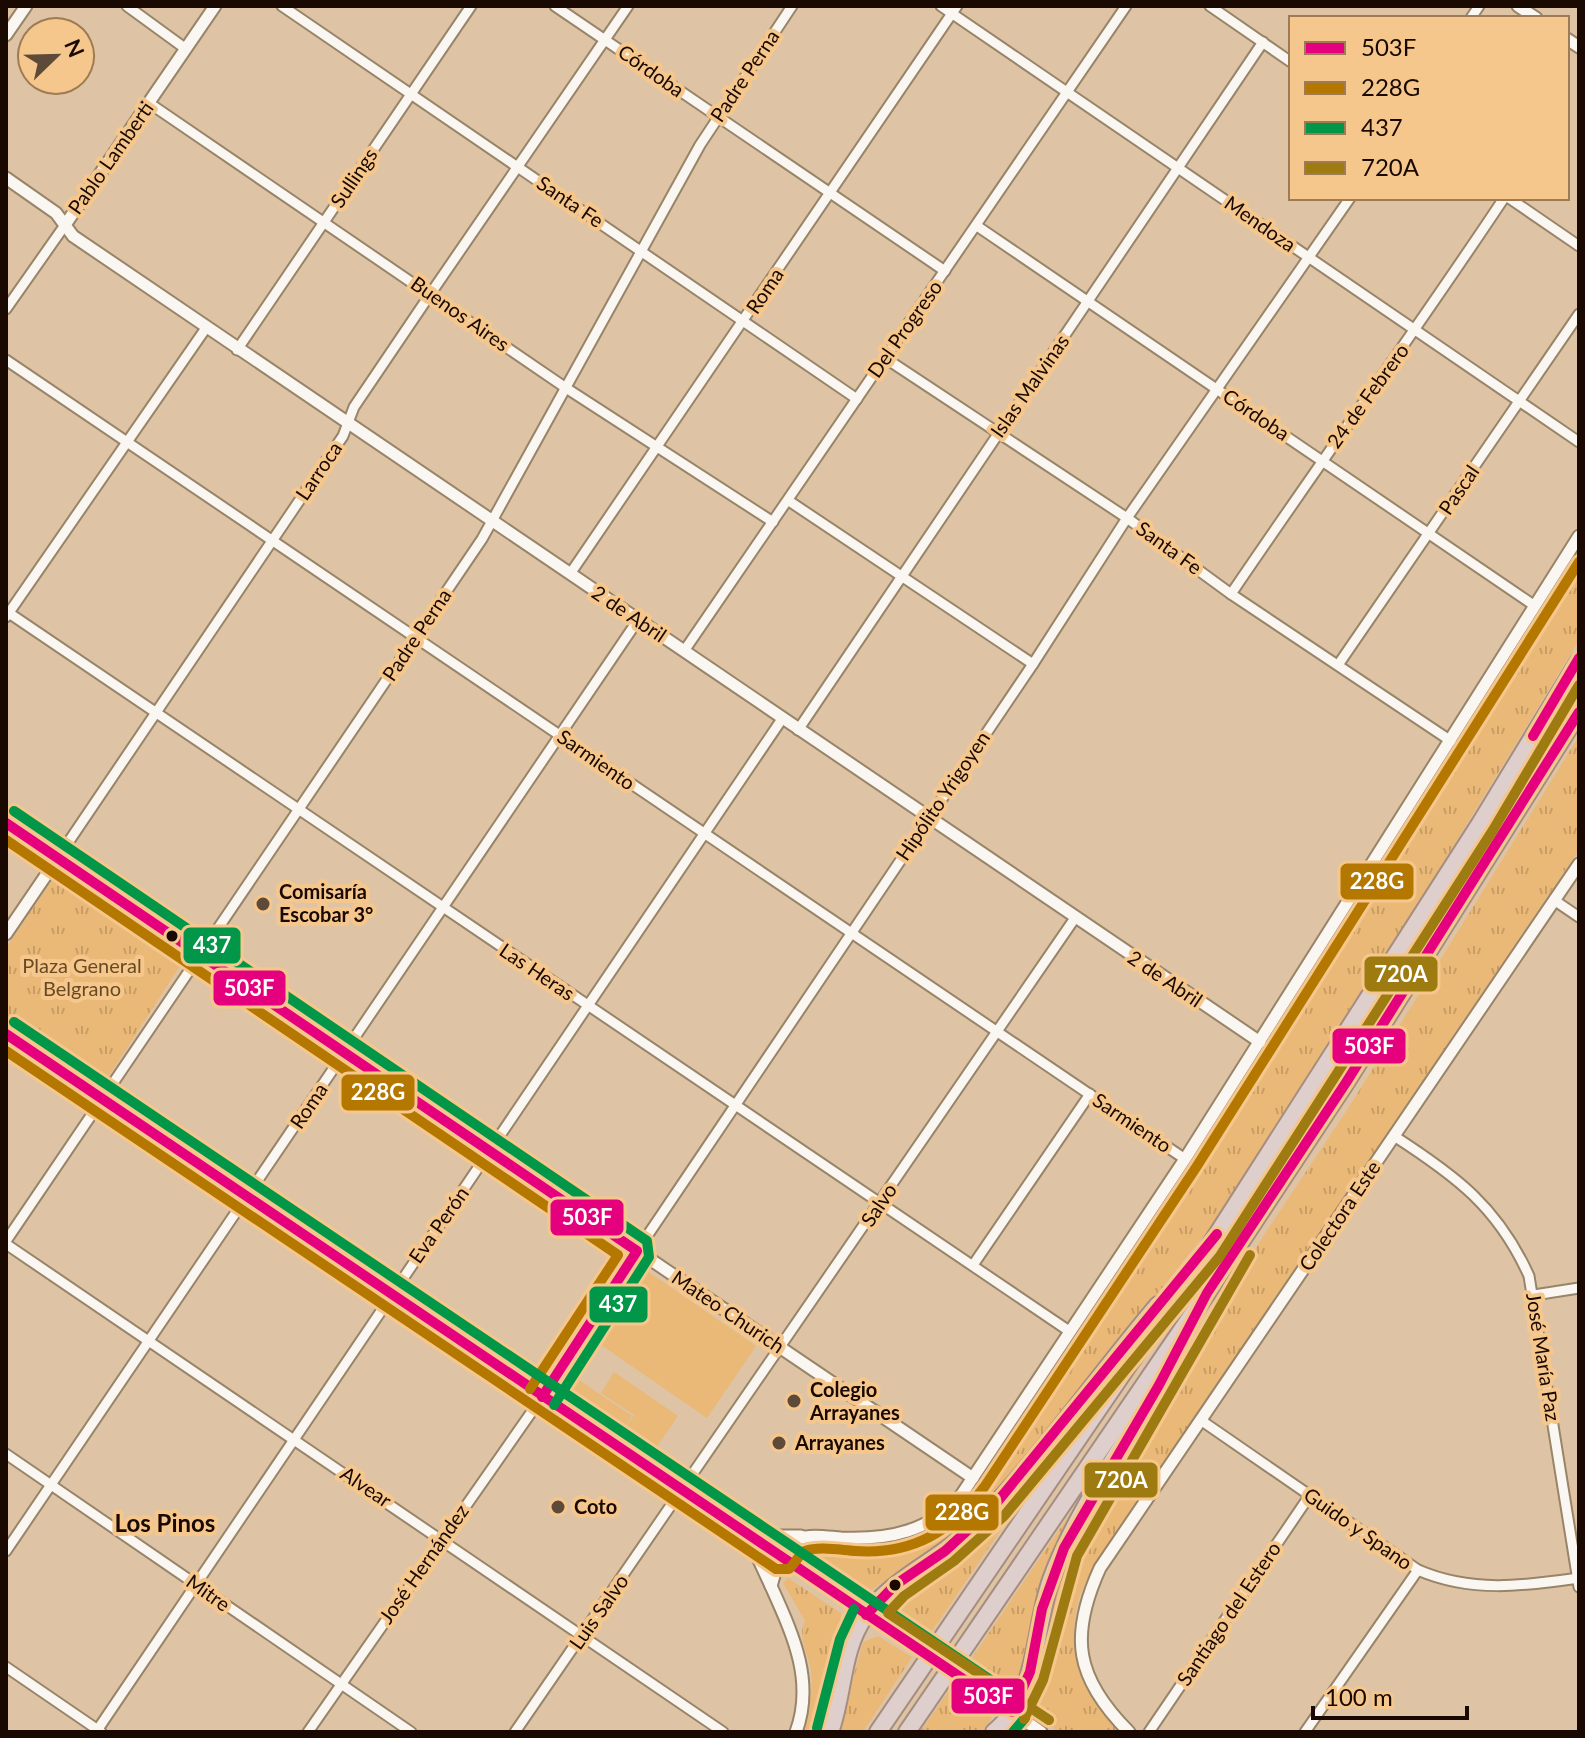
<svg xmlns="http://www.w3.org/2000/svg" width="1585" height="1738" viewBox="0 0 1585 1738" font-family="Lato,sans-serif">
<defs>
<pattern id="grass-tufts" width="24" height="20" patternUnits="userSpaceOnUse" patternTransform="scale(2)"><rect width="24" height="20" fill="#eab877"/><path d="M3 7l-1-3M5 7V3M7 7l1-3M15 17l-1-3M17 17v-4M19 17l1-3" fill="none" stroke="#c89d65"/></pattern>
</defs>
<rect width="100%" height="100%" fill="#dec4a4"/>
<g fill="url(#grass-tufts)">
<path d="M1579 550V640L1426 891 1210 1228 977 1519 923 1559 894 1574 868 1593 852 1592 809 1563 804 1556 806 1547C821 1542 840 1546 856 1546 899 1545 941 1531 969 1497L1136 1239 1333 947Z"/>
<path d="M1579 736V850L1085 1583C1059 1640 1083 1689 1122 1732H1058L1031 1708 1057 1591 1070 1553 1097 1503 1193 1342 1349 1107Z"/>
<path d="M59 870 187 955 105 1082 6 1018V948Z"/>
<path d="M563 1369 632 1416 616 1440 547 1393Z"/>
<path d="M1097 1389 926 1640C912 1631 891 1623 892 1605Z"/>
<path d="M1114 1449 1087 1499 1018 1683 1009 1691 990 1686 965 1668Z"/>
<path d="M788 1578 841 1613 837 1669 826 1732H802C809 1714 813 1690 811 1670 808 1653 797 1637 805 1621L783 1583Z"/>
<path d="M878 1636 912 1657 863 1732H838L863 1642Z"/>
<path d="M953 1685 990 1711 992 1717 985 1732H920Z"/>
</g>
<g fill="#eab877">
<path d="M640 1266 756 1346 707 1418 591 1338Z"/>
<path d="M614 1372 678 1416 647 1461 617 1441 634 1415 601 1393Z"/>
</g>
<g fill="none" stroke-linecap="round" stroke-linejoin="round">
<defs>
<g id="minor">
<path d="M127 6 186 49"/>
<path d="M282 6 857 399"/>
<path d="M555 6 945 271"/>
<path d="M941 6 1579 442"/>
<path d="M1210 6 1291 62"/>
<path d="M1471 18 1479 6"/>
<path d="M149 103 566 388 773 522"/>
<path d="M1509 198 1579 246"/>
<path d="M977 226 1535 606"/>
<path d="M6 309 65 225"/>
<path d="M237 350 471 6"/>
<path d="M885 358 1127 518 1231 594 1451 741"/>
<path d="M6 360 1185 1159"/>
<path d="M789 501 1033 664"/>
<path d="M570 574 957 6"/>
<path d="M1231 594C1321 461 1415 332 1504 198"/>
<path d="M6 611 1069 1331"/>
<path d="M6 617 206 328"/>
<path d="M684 651 1126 6"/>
<path d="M1338 665 1579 314"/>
<path d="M798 730 1263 42"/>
<path d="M57 859 343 436 354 407 431 293 628 6"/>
<path d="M1554 900 1579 917"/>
<path d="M1394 1136C1456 1176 1498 1207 1529 1276L1579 1587"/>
<path d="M6 1241 482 539 700 145 792 6"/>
<path d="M6 1244 723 1732"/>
<path d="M637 1251 1033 664 1127 518 1350 198"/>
<path d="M973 1265 1090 1094"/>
<path d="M1534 1295 1579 1288"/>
<path d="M1202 1421 1418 1570C1471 1593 1523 1586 1579 1578"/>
<path d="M6 1454 411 1732"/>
<path d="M6 1551 638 620"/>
<path d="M6 1667 101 1732"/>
<path d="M96 1732 782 719"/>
<path d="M308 1732 542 1397"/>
<path d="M515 1732 1075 918"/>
<path d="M1149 1732 1310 1495"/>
<path d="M1305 1732 1418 1570"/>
</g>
<g id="tertiary">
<path d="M1518 6 1536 18"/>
<path d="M6 35 26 6"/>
<path d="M1567 39 1579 47"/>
<path d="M6 178 56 213 73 236 1260 1042"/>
<path d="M65 225 215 6"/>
<path d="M6 823 973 1478"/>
<path d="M6 934 57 859"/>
<path d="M6 1034 894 1631"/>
<path d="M542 1397 637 1251"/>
<path d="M759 1542 765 1536H801"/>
<path d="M759 1542V1560L771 1586"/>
<path d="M984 1692 1041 1732"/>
<path d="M796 1732C815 1680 792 1633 771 1586 775 1571 783 1546 798 1539 811 1534 827 1537 841 1538 889 1540 930 1532 962 1494L1185 1159 1579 536"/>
<path d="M1129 1732C1075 1678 1069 1636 1100 1568L1579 864"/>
</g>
<g id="motorway">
<path d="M830 1732C844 1694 841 1650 865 1616 894 1577 940 1560 974 1527 1041 1459 1096 1378 1158 1305"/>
<path d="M878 1732 1209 1247 1481 822 1579 661"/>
<path d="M907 1732 1207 1293 1347 1081 1579 712"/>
<path d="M994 1732C1039 1696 1033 1630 1051 1580 1077 1507 1136 1430 1173 1359"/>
</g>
</defs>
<use href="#minor" stroke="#988469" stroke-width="13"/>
<use href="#tertiary" stroke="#988469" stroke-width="15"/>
<use href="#motorway" stroke="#a58e80" stroke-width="20"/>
<use href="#minor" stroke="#faf6f1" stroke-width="9"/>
<use href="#tertiary" stroke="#faf6f1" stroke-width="11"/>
<use href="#motorway" stroke="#decfcc" stroke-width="16"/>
<defs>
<path id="tertiary-bridge" d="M894 1631 984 1692"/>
</defs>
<use href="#tertiary-bridge" stroke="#988469" stroke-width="15" stroke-linecap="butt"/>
<use href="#tertiary-bridge" stroke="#faf6f1" stroke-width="11"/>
<defs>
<g id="bus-1">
<path d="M1533 736 1579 658"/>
<path d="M6 823 637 1251 542 1397"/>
<path d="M6 1034 1012 1712 1030 1672 1042 1609 1064 1548 1159 1385 1207 1293 1347 1081 1579 712"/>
<path d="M866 1615 895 1585 945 1551 993 1507 1217 1234"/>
</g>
<g id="bus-2">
<path d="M6 840 618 1255 530 1389"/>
<path d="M6 1051 776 1569H789C795 1564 799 1554 805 1551 819 1546 840 1550 855 1551 912 1555 952 1532 985 1486L1197 1166 1579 562"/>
</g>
<g id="bus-3">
<path d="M14 811 647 1241 649 1257 554 1405"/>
<path d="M14 1022 992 1681 1025 1707V1718L1013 1732"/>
<path d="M817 1728 840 1639 854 1609"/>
</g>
<g id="bus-4">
<path d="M1024 1719 1043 1680 1077 1556 1250 1255"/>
<path d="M1049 1720 888 1613 904 1596 954 1561 1004 1516 1220 1256 1493 830 1579 685"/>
</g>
</defs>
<use href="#bus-1" stroke="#f6c78c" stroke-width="16"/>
<use href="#bus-2" stroke="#f6c78c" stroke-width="16"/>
<use href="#bus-3" stroke="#f6c78c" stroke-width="16"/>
<use href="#bus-4" stroke="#f6c78c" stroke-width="16"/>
<use href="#bus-1" stroke="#e5007d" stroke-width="10"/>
<use href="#bus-2" stroke="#b47700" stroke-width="10"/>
<use href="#bus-3" stroke="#029649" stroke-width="10"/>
<use href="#bus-4" stroke="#9d7b10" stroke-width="10"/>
</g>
<g fill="#5e4a39" stroke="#f6c78c" stroke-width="3">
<circle cx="263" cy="904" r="8"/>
<circle cx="794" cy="1401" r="8"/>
<circle cx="779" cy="1443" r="8"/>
<circle cx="558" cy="1507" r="8"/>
</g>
<g fill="#190900" stroke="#f6c78c" stroke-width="3">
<circle cx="172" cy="936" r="7"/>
<circle cx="895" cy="1585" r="7"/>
</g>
<g text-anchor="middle" stroke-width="8" stroke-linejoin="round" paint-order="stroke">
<g font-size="20" fill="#190900" stroke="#f6c78c">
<text transform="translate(651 71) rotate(35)" y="7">Córdoba</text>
<text transform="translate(745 76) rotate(-56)" y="7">Padre Perna</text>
<text transform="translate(111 158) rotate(-55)" y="7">Pablo Lamberti</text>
<text transform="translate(354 178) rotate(-56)" y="7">Sullings</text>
<text transform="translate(570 202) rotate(34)" y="7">Santa Fe</text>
<text transform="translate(1260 224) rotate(35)" y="7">Mendoza</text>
<text transform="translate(765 291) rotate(-56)" y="7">Roma</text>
<text transform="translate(460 314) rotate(35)" y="7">Buenos Aires</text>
<text transform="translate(905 329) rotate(-55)" y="7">Del Progreso</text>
<text transform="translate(1030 386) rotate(-55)" y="7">Islas Malvinas</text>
<text transform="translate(1368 396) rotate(-54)" y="7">24 de Febrero</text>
<text transform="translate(1256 415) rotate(34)" y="7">Córdoba</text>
<text transform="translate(319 471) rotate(-56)" y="7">Larroca</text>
<text transform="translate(1459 490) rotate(-56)" y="7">Pascal</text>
<text transform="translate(1169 548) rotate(36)" y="7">Santa Fe</text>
<text transform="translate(629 614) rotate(34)" y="7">2 de Abril</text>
<text transform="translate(417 635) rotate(-56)" y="7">Padre Perna</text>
<text transform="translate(596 760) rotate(35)" y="7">Sarmiento</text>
<text transform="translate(943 796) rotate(-56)" y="7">Hipólito Yrigoyen</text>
<text transform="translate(537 972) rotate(34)" y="7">Las Heras</text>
<text transform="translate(1165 979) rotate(34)" y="7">2 de Abril</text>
<text transform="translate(309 1106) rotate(-56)" y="7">Roma</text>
<text transform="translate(1132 1123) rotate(34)" y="7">Sarmiento</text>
<text transform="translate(879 1205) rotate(-56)" y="7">Salvo</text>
<text transform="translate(1340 1216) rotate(-56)" y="7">Colectora Este</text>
<text transform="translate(439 1225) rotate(-55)" y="7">Eva Perón</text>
<text transform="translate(728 1312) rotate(34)" y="7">Mateo Churich</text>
<text transform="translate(1543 1357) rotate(81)" y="7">José María Paz</text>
<text transform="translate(366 1487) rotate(34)" y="7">Alvear</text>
<text transform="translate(1358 1529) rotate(35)" y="7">Guido y Spano</text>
<text transform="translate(424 1564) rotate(-55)" y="7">José Hernández</text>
<text transform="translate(208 1593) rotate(35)" y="7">Mitre</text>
<text transform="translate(599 1612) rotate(-55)" y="7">Luis Salvo</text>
<text transform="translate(1229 1614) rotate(-56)" y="7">Santiago del Estero</text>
</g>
<g font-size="20" font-weight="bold" fill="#190900" stroke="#f6c78c" text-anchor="start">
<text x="279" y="899">Comisaría<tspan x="279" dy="23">Escobar 3°</tspan></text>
<text x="810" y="1397">Colegio<tspan x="810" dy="23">Arrayanes</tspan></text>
<text x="795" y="1450">Arrayanes</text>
<text x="574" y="1514">Coto</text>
</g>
<g font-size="20" fill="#684a22" stroke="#f6c78c">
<text x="82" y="973">Plaza General<tspan x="82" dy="23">Belgrano</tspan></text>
</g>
<g font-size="24" font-weight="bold" fill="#190900" stroke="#f6c78c">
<text x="165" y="1532">Los Pinos</text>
</g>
</g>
<g stroke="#f6c78c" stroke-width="3">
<rect x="1339" y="862" width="76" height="39" rx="8" fill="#b47700"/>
<rect x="182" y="926" width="60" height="39" rx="8" fill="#029649"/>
<rect x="1363" y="955" width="76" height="38" rx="8" fill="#9d7b10"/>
<rect x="212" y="969" width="75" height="38" rx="8" fill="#e5007d"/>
<rect x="1331" y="1027" width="76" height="38" rx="8" fill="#e5007d"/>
<rect x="340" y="1073" width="76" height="39" rx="8" fill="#b47700"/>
<rect x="549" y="1198" width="76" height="39" rx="8" fill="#e5007d"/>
<rect x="588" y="1285" width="61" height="39" rx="8" fill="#029649"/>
<rect x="1083" y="1461" width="76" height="38" rx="8" fill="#9d7b10"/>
<rect x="924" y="1493" width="76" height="39" rx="8" fill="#b47700"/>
<rect x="950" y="1677" width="76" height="38" rx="8" fill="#e5007d"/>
</g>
<g font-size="22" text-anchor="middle" font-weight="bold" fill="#fff">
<text x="1377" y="889">228G</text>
<text x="212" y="953">437</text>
<text x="1401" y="982">720A</text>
<text x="249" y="996">503F</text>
<text x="1369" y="1054">503F</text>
<text x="378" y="1100">228G</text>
<text x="587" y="1225">503F</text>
<text x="618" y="1312">437</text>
<text x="1121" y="1488">720A</text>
<text x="962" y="1520">228G</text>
<text x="988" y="1704">503F</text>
</g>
<rect width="1585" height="1738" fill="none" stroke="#190900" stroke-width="16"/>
<rect x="1289" y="16" width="280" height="184" fill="#f6c78c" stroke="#9e7b54" stroke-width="2"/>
<rect x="1305" y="42" width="40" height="12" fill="#e5007d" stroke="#9e7b54" stroke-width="2"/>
<text x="1361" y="56" font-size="24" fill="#190900">503F</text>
<rect x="1305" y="82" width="40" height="12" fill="#b47700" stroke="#9e7b54" stroke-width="2"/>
<text x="1361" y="96" font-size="24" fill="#190900">228G</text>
<rect x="1305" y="122" width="40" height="12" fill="#029649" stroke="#9e7b54" stroke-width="2"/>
<text x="1361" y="136" font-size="24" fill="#190900">437</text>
<rect x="1305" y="162" width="40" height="12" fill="#9d7b10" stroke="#9e7b54" stroke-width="2"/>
<text x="1361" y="176" font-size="24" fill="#190900">720A</text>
<g transform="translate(56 56) rotate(67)"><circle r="38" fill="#f6c78c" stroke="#9e7b54" stroke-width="2"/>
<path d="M0-6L14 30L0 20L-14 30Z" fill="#5e4a39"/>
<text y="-12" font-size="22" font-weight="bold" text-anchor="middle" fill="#190900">N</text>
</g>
<path d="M1313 1706v12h154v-12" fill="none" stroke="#190900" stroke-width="4"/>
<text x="1325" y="1706" font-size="24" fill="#190900" stroke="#f6c78c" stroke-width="6" paint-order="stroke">100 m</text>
</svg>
